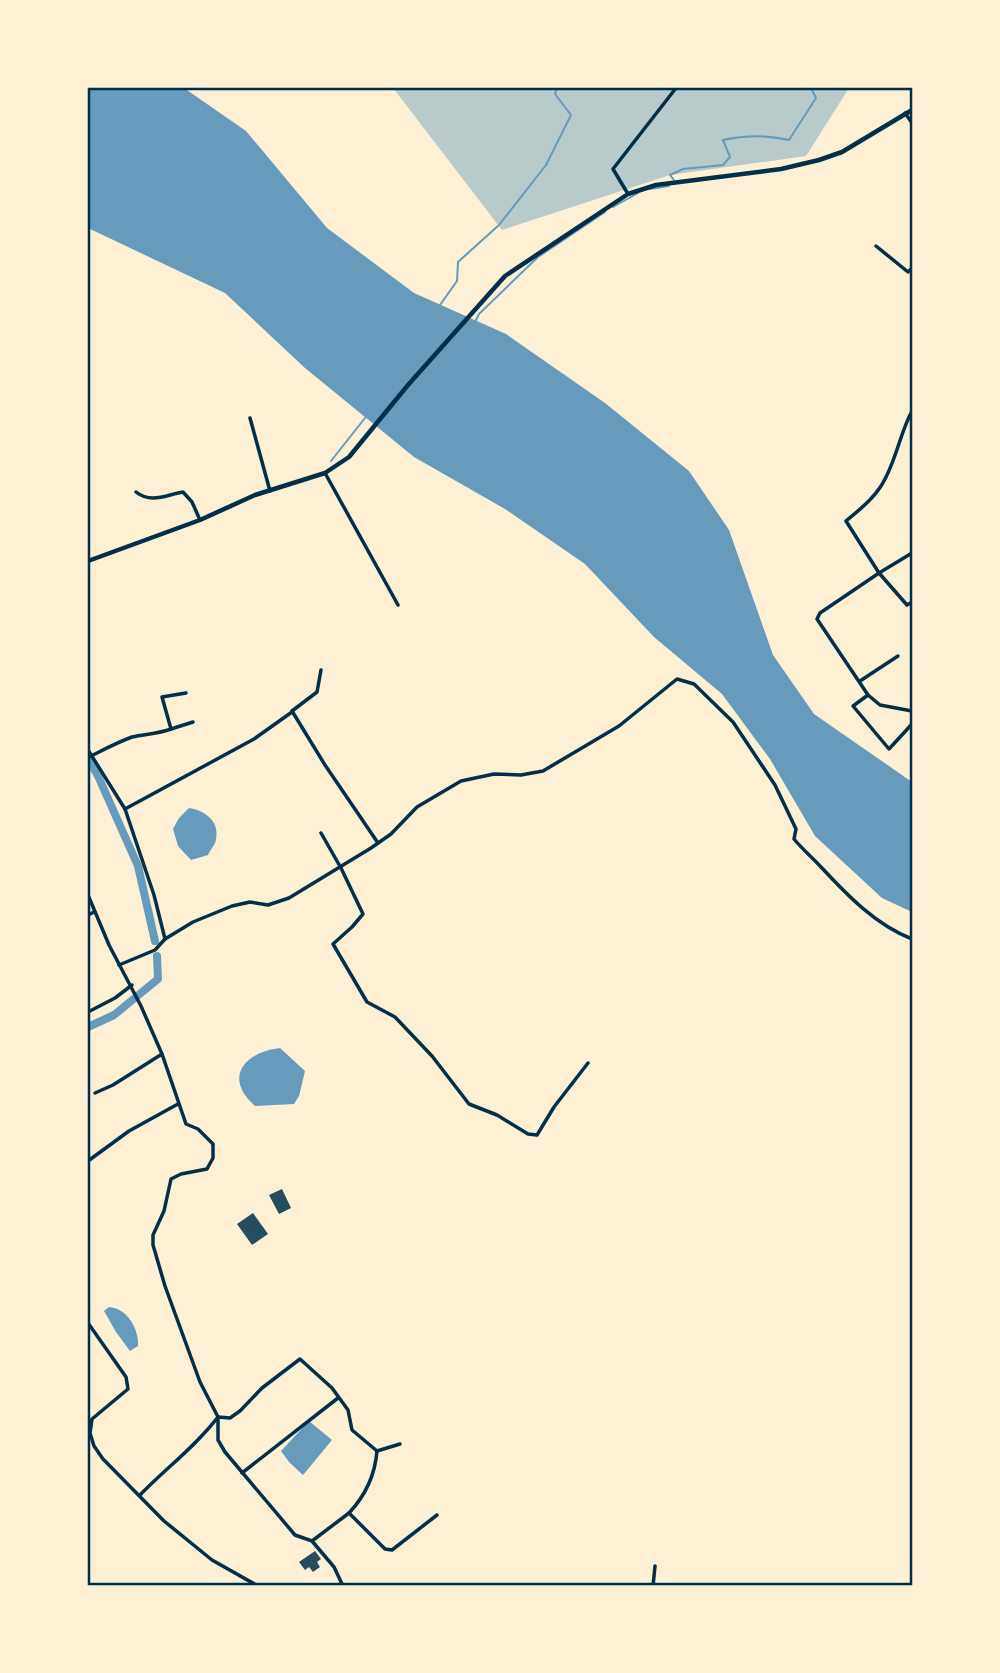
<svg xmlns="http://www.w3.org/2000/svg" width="1000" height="1673" viewBox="0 0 1000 1673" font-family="Mulish,sans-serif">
<rect width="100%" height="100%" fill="#fdf0d5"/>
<path fill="#b9caca" d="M393 88H849L806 156 670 175 502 230Z"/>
<g fill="#669bbc">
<path d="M88 88H184L246 131 327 228 414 293 506 334 605 403 689 471 729 530 773 655 814 714 912 782V912L882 898 815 836 770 759 722 694 654 637 585 564 505 509 414 457 305 368 225 293 88 228Z"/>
<path d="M189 808C204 810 220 821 216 839 216 844 210 850 208 855L191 860 178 846 173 829 179 818Z"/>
<path d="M280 1048 305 1071 299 1096 294 1104 255 1106C223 1078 244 1052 280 1048Z"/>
<path d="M109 1307C127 1308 139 1329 138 1346L130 1351 116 1332 104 1311Z"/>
<path d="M309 1421 332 1440 303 1475 289 1462 281 1451Z"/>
</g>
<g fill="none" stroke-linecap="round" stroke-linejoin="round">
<g stroke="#669bbc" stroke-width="2">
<path d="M674 180 670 175 683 169 723 165 730 157 723 140C745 135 767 135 789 140L816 98 811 88"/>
<path d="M650 189 669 186"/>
<path d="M613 207 638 193"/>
<path d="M440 305 457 281 458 262 499 225 546 165 571 115 555 94 557 88"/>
<path d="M476 320 479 314 538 257 605 212"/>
<path d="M331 461 365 418"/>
</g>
<g stroke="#669bbc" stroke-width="8">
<path d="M88 758 98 776 138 866 155 941"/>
<path d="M88 1027 114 1015 158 979 157 956"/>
</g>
</g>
<g fill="#264d5e">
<path d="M282 1189 291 1208 279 1214 269 1195Z"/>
<path d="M253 1213 268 1234 252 1245 237 1224Z"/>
<path d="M315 1551 321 1559 317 1562 320 1567 313 1572 309 1567 305 1570 299 1562Z"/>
</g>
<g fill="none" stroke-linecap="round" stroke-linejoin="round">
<g stroke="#003049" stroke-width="3.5">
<path d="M905 113 912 123"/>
<path d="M628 194 613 169 676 88"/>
<path d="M876 246 908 272 912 268"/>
<path d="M912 411C899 435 896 463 881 486 872 500 858 511 846 521L879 573 820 613 817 619 868 695 880 705 912 711"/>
<path d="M250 418 270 491"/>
<path d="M325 473 398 605"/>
<path d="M136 492C151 504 166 495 183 492L192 502 200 520"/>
<path d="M912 553 879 573 907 605 912 602"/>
<path d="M321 670 317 692 292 711 325 765 378 843"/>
<path d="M860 681 898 656"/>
<path d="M868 695 853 706 889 749 912 724"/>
<path d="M171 729 193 722"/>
<path d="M88 750 125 809 154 895 165 939 193 922 232 906 250 902 268 905 289 898 371 848 391 834 417 807 461 781 494 774 521 775 543 771 619 726 677 679 694 684 733 722 775 785 796 829 794 839C802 849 812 857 821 867 848 896 876 925 912 939"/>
<path d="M91 756C105 749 118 742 132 737 145 734 158 734 171 729L162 697 186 693"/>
<path d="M125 809 254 739 292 712"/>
<path d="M321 833 341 868 363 914 352 927 333 944 367 1002 395 1017 432 1056 469 1104 497 1115 528 1134 537 1135 554 1107 588 1063"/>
<path d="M88 895 109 945 141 1006 162 1054 186 1124 198 1129 213 1144V1158L207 1169 181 1174 171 1179 164 1211 153 1235V1245L165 1286 200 1382 218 1417V1440L225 1452 295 1535 312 1541 334 1567 343 1586"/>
<path d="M88 915 94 912"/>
<path d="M119 965 155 950 165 939"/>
<path d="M88 1012 115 998 132 985"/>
<path d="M95 1093 113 1085 162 1054"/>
<path d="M88 1161 129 1131 178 1104"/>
<path d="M88 1323 126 1377 128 1389 92 1419 90 1433 94 1446 103 1459 164 1521 212 1560 258 1586"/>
<path d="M377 1451 400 1444"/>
<path d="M242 1473 338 1398"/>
<path d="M140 1495C166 1468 195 1447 218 1417L230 1418 240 1411 262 1388 300 1359 332 1388 348 1410 352 1430 377 1451C375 1475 365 1496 349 1513L385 1549 392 1550 437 1515"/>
<path d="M312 1541 349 1513"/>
<path d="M653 1586 655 1566"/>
</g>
<path stroke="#003049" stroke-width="4.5" d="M88 561 200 520 255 495 325 473 349 457 408 385 505 276 628 194 656 185 781 169 819 160 842 152 912 110"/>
</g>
<rect width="1000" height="1673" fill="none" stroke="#fdf0d5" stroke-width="178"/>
<rect x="89" y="89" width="822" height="1495" fill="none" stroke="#003049" stroke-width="2.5"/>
</svg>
